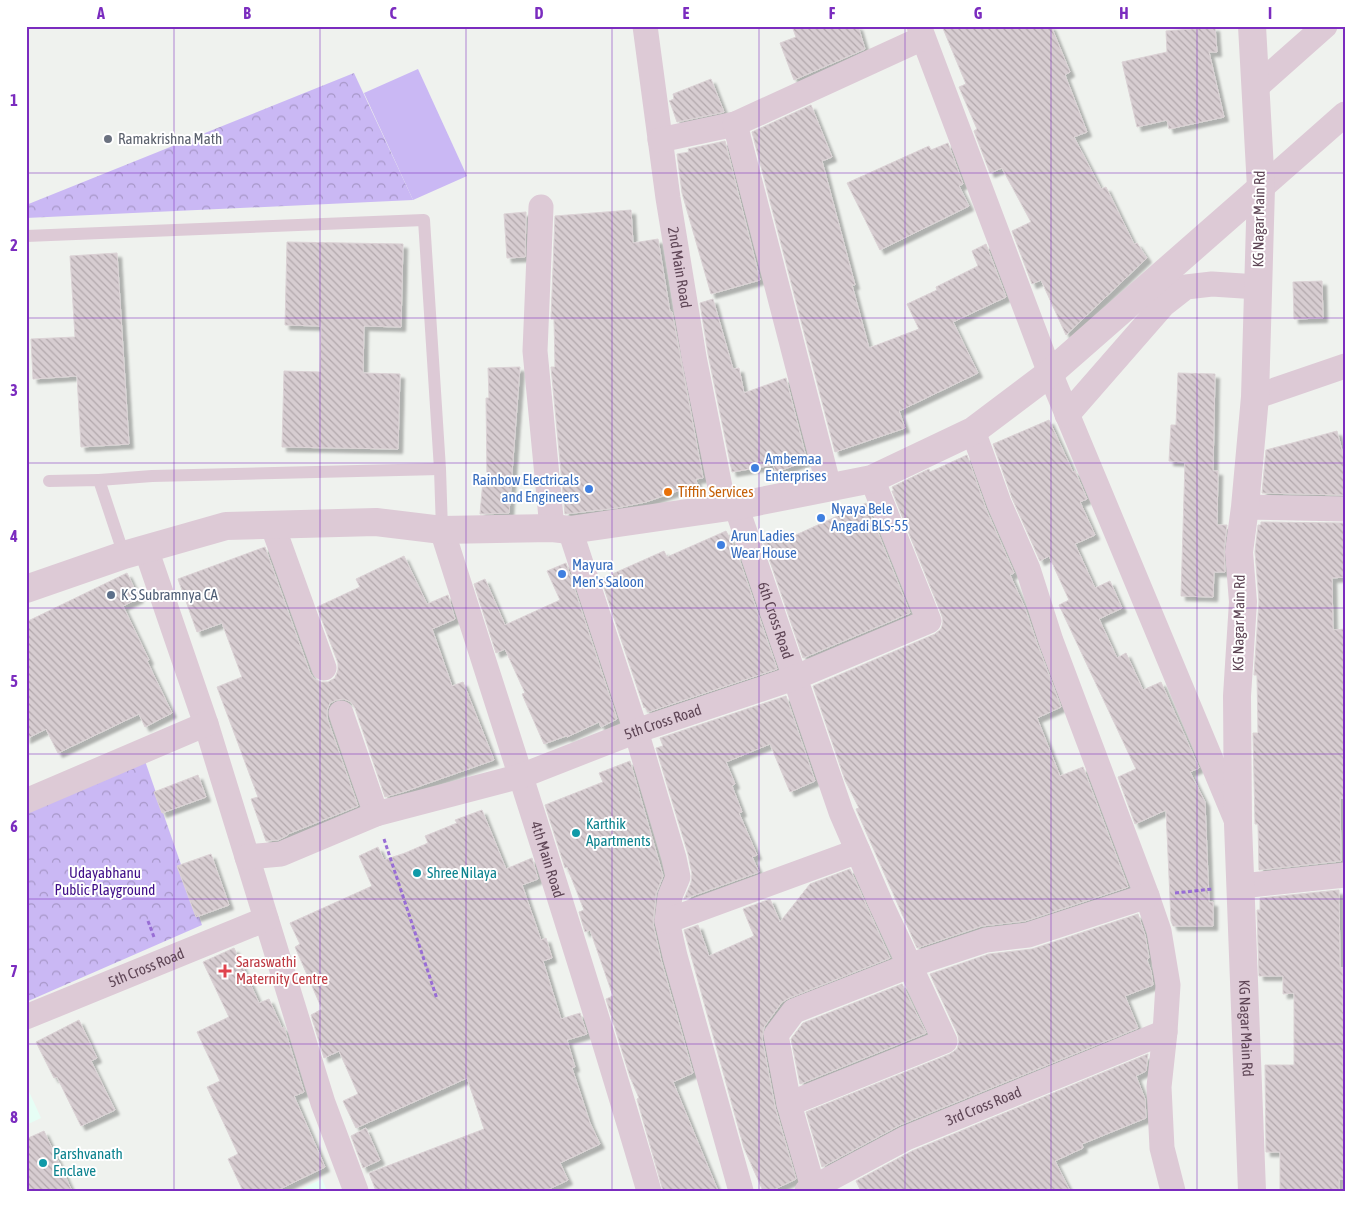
<svg xmlns="http://www.w3.org/2000/svg" width="1371" height="1217" viewBox="0 0 1371 1217" font-family="'Asap Condensed',sans-serif">
<defs>
<pattern id="park-crowns" width="20" height="18" patternUnits="userSpaceOnUse" patternTransform="scale(1.25)"><rect width="20" height="18" fill="#cab8f4"/><path d="M2 6a3 3 0 1 1 6 0M12 15a3 3 0 1 1 6 0" fill="none" stroke="#a797c8"/></pattern>
<pattern id="building-back-hatch" width="6" height="6" patternUnits="userSpaceOnUse" patternTransform="scale(1.25)"><rect width="6" height="6" fill="#d7cdd1"/><path d="M-1 5l2 2M0 0l6 6M5-1l2 2" fill="none" stroke="#b2a8ac"/></pattern>
<filter id="shadow"><feDropShadow dx="4.5" dy="4.5" stdDeviation="1" flood-color="#0004"/></filter>
</defs>
<rect width="100%" height="100%" fill="#eff2ee"/>
<g fill="#e6fef5">
<path d="M26 1085 41 1118 26 1125Z"/>
<path d="M322 1179 327 1191H297Z"/>
</g>
<g fill="url(#park-crowns)">
<path d="M354 73 413 200 26 218V205Z"/>
<path d="M144 758 202 925 26 1002V812Z"/>
</g>
<path fill="#cab8f4" d="M418 69 467 176 413 200 364 93Z"/>
<g fill="url(#building-back-hatch)" stroke="#dbd2d5" filter="url(#shadow)">
<path d="M792 26H858L865 49 794 80 780 43 796 37Z"/>
<path d="M942 26H1051L1070 72 1065 75 1087 132 1074 137 1101 189 1106 187 1134 244 1137 243 1147 258 1066 335 1041 280 1032 284 1012 231 1031 222 1002 168 990 173 974 131 977 129 959 87 966 84Z"/>
<path d="M1215 27 1217 52H1209L1224 117 1169 129 1167 120 1137 127 1122 62 1167 52 1166 31Z"/>
<path d="M711 79 724 112 677 122 670 102 669 101 674 99 673 94Z"/>
<path d="M811 105 832 157 822 161 855 285H852L869 348 919 329 907 304 937 290 936 287 978 266 972 251 986 244 1006 297 953 322 978 373 899 411 905 428 835 452 752 132Z"/>
<path d="M725 141 760 280 711 294 682 193 677 154 689 152 688 149Z"/>
<path d="M948 143 963 184 959 186 969 206 880 250 847 183 929 146 931 150Z"/>
<path d="M631 210 633 243 658 239 670 312H672L703 478 696 479 697 484 646 502 616 508 565 514 551 367H555L554 319H551L555 216Z"/>
<path d="M526 212 525 257 507 258 504 214Z"/>
<path d="M287 242 403 244 401 327 364 326 363 373 400 374 398 449 282 447 284 371 320 372 321 326 285 325Z"/>
<path d="M117 253 129 444 81 447 77 376 33 379 31 339 75 337 70 256Z"/>
<path d="M1322 281 1323 318 1294 319 1293 282Z"/>
<path d="M713 299 733 369 739 368 744 393 786 378 807 461 776 472 773 465 732 472 708 354 700 303Z"/>
<path d="M520 367 509 513 480 514 483 480H487L486 398H489L488 368Z"/>
<path d="M1178 373 1215 374 1213 471H1218L1217 525H1227L1224 550 1225 572H1214L1213 597 1181 596 1185 462 1169 461 1171 425H1176Z"/>
<path d="M1049 420 1073 472 1075 471 1087 499 1080 502 1095 535 1075 544 1095 588 1110 581 1122 608 1099 619 1117 658 1126 653 1143 690 1161 682 1199 768 1190 772 1205 802 1209 902H1213V926H1173L1171 921 1166 810 1135 824 1118 777 1136 769 1059 605 1069 600 1049 556 1040 561 1012 498 993 444Z"/>
<path d="M1337 431 1345 462V495L1262 493 1266 450Z"/>
<path d="M967 455 986 509 1014 573 1010 575 1025 608 1038 646 1061 707 1037 718 1060 776 1083 767 1128 887 1025 921 982 926 917 948 856 809 859 808 845 780 813 686 935 634 941 629 943 622 942 616 892 491H894L892 487 929 469 930 472Z"/>
<path d="M866 503 910 613 803 658 762 538 782 529 787 539Z"/>
<path d="M1261 522 1345 523V577L1332 578 1333 630 1345 629V798H1340L1341 861 1259 870 1258 824H1255L1253 733H1258L1257 675H1254L1259 601 1255 552 1258 525H1261Z"/>
<path d="M726 531 736 550 777 669 648 712 645 707 644 708 601 579 664 551 667 557Z"/>
<path d="M265 547 310 673 314 679 321 682H328L335 678 338 670V663L317 607 360 587 356 579 404 556 427 604 448 595 455 619 432 629 452 686 463 682 494 760 406 791 385 797 355 708 351 702 344 699 336 700 330 703 327 710V718L358 806 288 834V835L278 840 266 841 251 799 258 797 217 687 242 677 222 623 197 632 178 579Z"/>
<path d="M566 563 617 719 601 727 599 722 567 737 566 736 544 744 522 694 525 693 505 649 496 653 474 584 485 579 505 625 560 600 547 571Z"/>
<path d="M127 573 139 598 123 606 149 660 147 661 172 713 145 727 139 714 58 753 46 729 26 739V622Z"/>
<path d="M786 696 815 781 790 792 770 744 726 762 735 784 732 786 742 812 739 813 757 855 752 857 759 872 684 899 691 883 692 874 688 854 656 748 663 746 660 738Z"/>
<path d="M630 761 663 876 656 894 653 924 661 960 693 1073 673 1082 718 1191H663L637 1099 639 1098 630 1077 606 999 613 996 590 930 585 932 579 912 584 910 567 867 565 868 545 805 603 782 599 773Z"/>
<path d="M198 775 206 797 162 813 154 792Z"/>
<path d="M482 810 506 869 532 858 538 879 522 885 541 940 546 938 552 958 543 961 561 1019 580 1013 587 1034 567 1040 575 1067 572 1068 590 1123 600 1144 560 1163 568 1180 545 1191H376L369 1173 484 1129 467 1078 356 1128 343 1101 358 1094 339 1051 324 1058 311 1015 322 1009 295 947 300 944 290 923 372 886 359 856 378 847 384 860 405 853 428 843 425 836 457 823 455 820Z"/>
<path d="M211 854 229 905 196 917 177 866Z"/>
<path d="M850 869 890 958 789 998 782 1002 764 1027 762 1038 775 1107 796 1179 771 1191H763L744 1148 684 930 698 925 709 956 754 936 743 909 770 899 780 922 810 884Z"/>
<path d="M1339 890 1340 968H1343V1012H1345V1056H1343L1345 1179H1339V1191H1280V1152H1266L1265 1065H1294V993L1283 994V976H1259L1257 910H1260V898Z"/>
<path d="M1138 914 1145 935 1149 958 1147 960 1151 971 1153 985 1125 996 1138 1028 900 1125 822 1167 806 1112 950 1054 957 1049 959 1042 958 1035 930 974 989 954 1032 949Z"/>
<path d="M234 948 259 1003 269 999 282 1028 284 1027 304 1092 294 1096 325 1167 276 1191H243L228 1159 238 1154 207 1087 220 1081 197 1032 229 1017 203 962Z"/>
<path d="M902 984 926 1033 800 1084 791 1039 803 1023Z"/>
<path d="M79 1020 97 1058 91 1061 115 1110 81 1126 57 1077 54 1078 36 1042Z"/>
<path d="M1148 1054 1146 1071 1136 1076 1145 1099 1146 1118 1082 1144 1083 1148 1055 1161 1070 1191H861L856 1181 912 1151Z"/>
<path d="M366 1128 380 1160 363 1168 351 1136Z"/>
<path d="M44 1131 72 1191H26V1139Z"/>
</g>
<g fill="none" stroke-linecap="round" stroke-linejoin="round">
<g stroke="#986dd5" stroke-width="3" stroke-dasharray="4 2.5" stroke-linecap="butt">
<path d="M384 839 437 999"/>
<path d="M1175 893 1213 889"/>
<path d="M148 921 154 937"/>
</g>
<g stroke="#ddcad6" stroke-width="12">
<path d="M26 236 424 220 440 469 442 530"/>
<path d="M99 480 152 476 440 469"/>
<path d="M49 481 99 480 124 555"/>
</g>
<g stroke="#ddcad6" stroke-width="25">
<path id="s1" d="M645 26 668 198 694 357 724 507"/>
<path d="M919 26 1050 373 1237 822"/>
<path d="M1255 88 1325 26"/>
<path d="M660 140 735 124"/>
<path d="M1261 188 1345 114"/>
<path d="M541 207 535 351 552 528"/>
<path d="M1255 397 1345 366"/>
<path d="M1067 415 1163 305 1186 287 1212 284 1258 287"/>
<path d="M973 431 999 503 1028 569 1051 641 1147 896 1159 931 1168 985 1165 1032 1159 1087 1162 1148 1173 1191"/>
<path d="M829 487 735 124 923 38"/>
<path id="s2" d="M736 506 841 812 880 902 945 1041 789 1104"/>
<path d="M1245 507 1345 509"/>
<path d="M272 524 324 668"/>
<path id="s3" d="M442 530C512 750 584 969 649 1191"/>
<path d="M570 530 636 731 674 858 678 877 670 896 667 921 675 956 741 1191"/>
<path d="M146 549 206 724 323 1103 356 1191"/>
<path d="M341 713 376 814"/>
<path d="M26 801 206 724"/>
<path id="s4" d="M247 857 281 854 376 814 521 776 636 731 794 678 929 621 872 479"/>
<path d="M1241 886 1345 875"/>
<path d="M667 921 858 851"/>
<path id="s5" d="M26 1017 266 919"/>
<path id="s6" d="M807 1191 906 1138 1165 1032"/>
<path d="M814 1191 789 1104 776 1035 794 1011 911 965 986 940 1028 935 1147 896"/>
</g>
<g stroke="#ddcad6" stroke-width="28">
<path id="s7" d="M1252 26 1261 188 1255 397 1245 507 1239 552 1243 602 1237 696 1238 824 1252 1191"/>
<path d="M26 589 124 555 226 526 376 522 442 530 552 528 570 530 736 506 872 479 973 431 1050 373 1261 188"/>
</g>
</g>
<path fill="none" stroke="#7b2cbf" stroke-width="1" stroke-opacity="0.55" d="M174 26V1191M320 26V1191M466 26V1191M612 26V1191M759 26V1191M905 26V1191M1051 26V1191M1197 26V1191M26 173H1345M26 318H1345M26 463H1345M26 608H1345M26 754H1345M26 899H1345M26 1044H1345"/>
<circle fill="#6b7280" stroke="#fff" stroke-width="2" cx="108" cy="139" r="5"/>
<g fill="#3f7fe0" stroke="#fff" stroke-width="2">
<circle cx="755" cy="468" r="5"/>
<circle cx="589" cy="489" r="5"/>
<circle cx="821" cy="518" r="5"/>
<circle cx="721" cy="545" r="5"/>
<circle cx="562" cy="574" r="5"/>
</g>
<circle fill="#e8710a" stroke="#fff" stroke-width="2" cx="668" cy="492" r="5"/>
<circle fill="#5c6f8a" stroke="#fff" stroke-width="2" cx="111" cy="595" r="5"/>
<g fill="#0f9aa8" stroke="#fff" stroke-width="2">
<circle cx="576" cy="833" r="5"/>
<circle cx="417" cy="873" r="5"/>
<circle cx="43" cy="1163" r="5"/>
</g>
<path fill="#e0444e" stroke="#fff" stroke-width="2" d="M222.5 963.5h5v5h5v5h-5v5h-5v-5h-5v-5h5z"/>
<g text-anchor="middle" stroke-width="4" stroke-linejoin="round" paint-order="stroke">
<g font-size="15" fill="#5b616d" stroke="#fff" text-anchor="start">
<text x="118" y="144">Ramakrishna Math</text>
</g>
<g font-size="15" fill="#5e4555" stroke="#fff">
<text transform="translate(1259 219) rotate(-89)" y="5">KG Nagar Main Rd</text>
<text dy="5" stroke="none"><textPath href="#s1" startOffset="244">2nd Main Road</textPath></text>
<text dy="5" stroke="none"><textPath href="#s2" startOffset="121">6th Cross Road</textPath></text>
<text transform="translate(1239 623) rotate(-89)" y="5">KG Nagar Main Rd</text>
<text dy="5" stroke="none"><textPath href="#s4" startOffset="439">5th Cross Road</textPath></text>
<text dy="5" stroke="none"><textPath href="#s3" startOffset="346">4th Main Road</textPath></text>
<text dy="5" stroke="none"><textPath href="#s5" startOffset="130">5th Cross Road</textPath></text>
<text dy="5" stroke="none"><textPath href="#s7" startOffset="1004">KG Nagar Main Rd</textPath></text>
<text dy="5" stroke="none"><textPath href="#s6" startOffset="196">3rd Cross Road</textPath></text>
</g>
<g font-size="15" fill="#366cbe" stroke="#fff" text-anchor="start">
<text x="765" y="464">Ambemaa<tspan x="765" dy="17">Enterprises</tspan></text>
<text x="579" y="485" text-anchor="end">Rainbow Electricals<tspan x="579" dy="17">and Engineers</tspan></text>
<text x="831" y="514">Nyaya Bele<tspan x="831" dy="17">Angadi BLS-55</tspan></text>
<text x="731" y="541">Arun Ladies<tspan x="731" dy="17">Wear House</tspan></text>
<text x="572" y="570">Mayura<tspan x="572" dy="17">Men's Saloon</tspan></text>
</g>
<g font-size="15" fill="#c56008" stroke="#fff" text-anchor="start">
<text x="678" y="497">Tiffin Services</text>
</g>
<g font-size="15" fill="#4e5e75" stroke="#fff" text-anchor="start">
<text x="121" y="600">K S Subramnya CA</text>
</g>
<g font-size="15" fill="#0d838f" stroke="#fff" text-anchor="start">
<text x="586" y="829">Karthik<tspan x="586" dy="17">Apartments</tspan></text>
<text x="427" y="878">Shree Nilaya</text>
<text x="53" y="1159">Parshvanath<tspan x="53" dy="17">Enclave</tspan></text>
</g>
<g font-size="15" fill="#3f0d88" stroke="#fff">
<text x="105" y="878">Udayabhanu<tspan x="105" dy="17">Public Playground</tspan></text>
</g>
<g font-size="15" fill="#be3a42" stroke="#fff" text-anchor="start">
<text x="236" y="967">Saraswathi<tspan x="236" dy="17">Maternity Centre</tspan></text>
</g>
</g>
<rect width="1371" height="1217" fill="none" stroke="#ffffff" stroke-width="55"/>
<rect x="28" y="28" width="1316" height="1162" fill="none" stroke="#7b2cbf" stroke-width="2"/>
<g font-size="16" text-anchor="middle" font-weight="bold" fill="#7b2cbf">
<text x="101" y="19">A</text>
<text x="247" y="19">B</text>
<text x="393" y="19">C</text>
<text x="539" y="19">D</text>
<text x="686" y="19">E</text>
<text x="832" y="19">F</text>
<text x="978" y="19">G</text>
<text x="1124" y="19">H</text>
<text x="1270" y="19">I</text>
<text x="14" y="106">1</text>
<text x="14" y="251">2</text>
<text x="14" y="396">3</text>
<text x="14" y="542">4</text>
<text x="14" y="687">5</text>
<text x="14" y="832">6</text>
<text x="14" y="977">7</text>
<text x="14" y="1123">8</text>
</g>
</svg>
